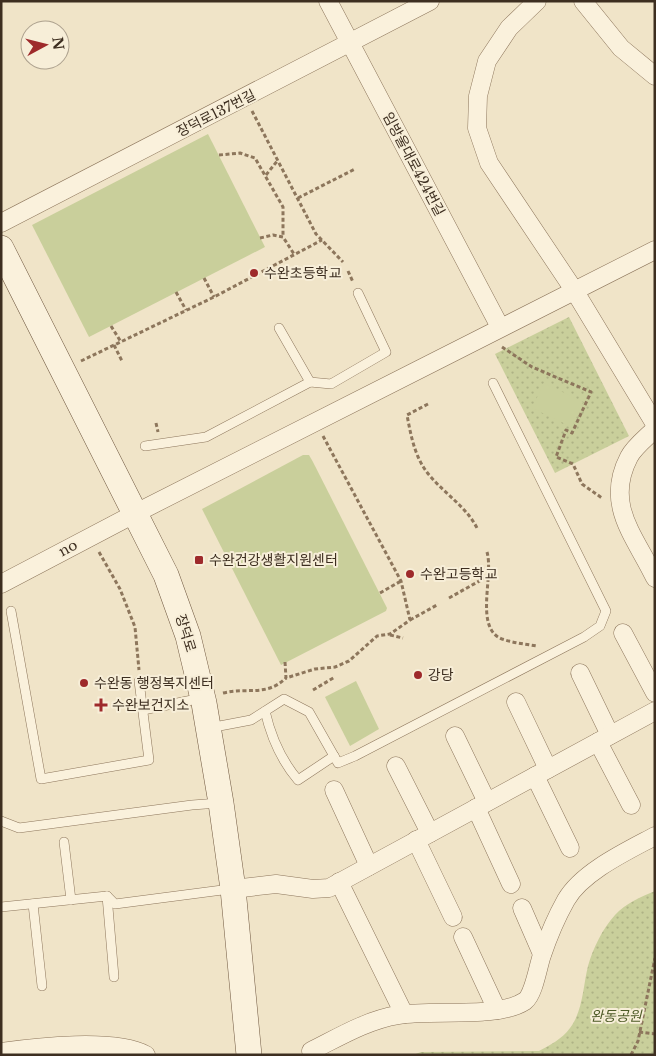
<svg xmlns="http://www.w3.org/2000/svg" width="656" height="1056" viewBox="0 0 656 1056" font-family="'Libre Baskerville','Noto Sans KR',serif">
<defs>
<pattern id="park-dots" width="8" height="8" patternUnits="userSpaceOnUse" patternTransform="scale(1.25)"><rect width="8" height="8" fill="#c9cf9b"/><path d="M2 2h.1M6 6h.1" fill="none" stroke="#aeb285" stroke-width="1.8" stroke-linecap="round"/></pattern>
</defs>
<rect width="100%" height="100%" fill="#f0e4c8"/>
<g fill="url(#park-dots)">
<path d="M569 317 629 436 555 473 495 354Z"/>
<path d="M655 891V1055H413L421 1052 539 1051C550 1045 562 1039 570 1028 583 1011 583 986 588 966 593 948 603 928 615 915 626 903 641 897 655 891Z"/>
</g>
<g fill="#c9cf9b">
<path d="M208 134 265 247 89 337 32 225Z"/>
<path d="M544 383 583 402 572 427 532 408Z"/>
<path d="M303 455H309L313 462 387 608 386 611 281 665 202 509Z"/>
<path d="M356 681 379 729 350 746 325 697Z"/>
</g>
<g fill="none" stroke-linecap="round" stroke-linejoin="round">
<defs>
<g id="lane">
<path d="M279 328 310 382"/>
<path d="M145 446 206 437 310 382 331 384 386 352 358 293"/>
<path d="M11 611 41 779 149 760 139 681"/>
<path d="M143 710 202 698"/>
<path d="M209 728 251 720 284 699 309 712 334 756 298 780C280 759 271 737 265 711"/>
<path d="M334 756 338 763 355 756 584 637 600 626 606 611 493 383"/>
<path d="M1 821 19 828 192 805 219 803"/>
<path d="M64 842 71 900"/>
<path d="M107 896 114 977"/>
<path d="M33 904 42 986"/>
<path d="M1 907 107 896 115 904 230 889"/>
</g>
<g id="street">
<path d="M328 1 500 327"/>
<path d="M537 1 509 28 487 61 478 96 477 128 489 163 574 290 655 424"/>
<path d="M583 1 621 48 655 76"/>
<path d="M1 223 430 1"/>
<path d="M655 429C647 437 634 447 629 457 604 505 635 536 655 578"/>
<path d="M1 584 136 513 655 250"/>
<path d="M623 633 655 693"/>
<path d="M580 673 610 735"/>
<path d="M516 702 548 769"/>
<path d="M455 736 487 802"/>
<path d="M598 742 631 805"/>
<path d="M396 766 430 833"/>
<path d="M535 776 570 848"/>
<path d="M334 790 369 866"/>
<path d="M476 808 511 884"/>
<path d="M416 840 453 917"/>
<path d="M339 882 404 1014"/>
<path d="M233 889 276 884 313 889 329 888 655 711"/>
<path d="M522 908 542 954"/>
<path d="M463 937 497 1010"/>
<path d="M311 1051C339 1037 367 1020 398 1015 433 1009 498 1019 525 1001 534 994 538 966 542 955 548 937 557 916 566 900 582 872 627 851 655 836"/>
<path d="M1 1052C36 1047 115 1038 146 1055"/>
</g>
<path id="secondary" d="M1 248 166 575 188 636 204 703 221 803 233 889 249 1055"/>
</defs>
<use href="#lane" stroke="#8d765c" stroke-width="10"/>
<use href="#street" stroke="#8d765c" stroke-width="19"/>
<use href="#secondary" stroke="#6f573f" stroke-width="26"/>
<g stroke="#8d765c" stroke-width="3" stroke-dasharray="4 2.5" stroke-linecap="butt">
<path d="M252 111 316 234 343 262"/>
<path d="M219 155 240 153 255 158 283 207V237"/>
<path d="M266 175 278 160"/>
<path d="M298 198 355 169"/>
<path d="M260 238 273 235 283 237 294 254"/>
<path d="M348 271 353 282"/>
<path d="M204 278 214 297"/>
<path d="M176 292 186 310"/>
<path d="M111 326 121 342"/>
<path d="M114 345 122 361"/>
<path d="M502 347 532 367 591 392 572 433 566 430 556 457 573 464 582 484 602 498"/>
<path d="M81 361 214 297 322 240"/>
<path d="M428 404 407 415C411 436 415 459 430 476 446 495 467 507 478 530"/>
<path d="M156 423 158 432"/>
<path d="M99 552 120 589 135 627 139 670"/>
<path d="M487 552C494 577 474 628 502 639 513 643 525 644 537 646"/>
<path d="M380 593 401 581"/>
<path d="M449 598 490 575"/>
<path d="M410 620 437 605"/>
<path d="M390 635 403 638"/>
<path d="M285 662 286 678 315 669 335 667 349 661 377 636 390 634 410 620 401 581 323 436"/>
<path d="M313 690 335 677"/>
<path d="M223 693C248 687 266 697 286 678"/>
<path d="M639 1032 655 1034"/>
<path d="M631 1055 638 1041 655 958"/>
</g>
<use href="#lane" stroke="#faf1dc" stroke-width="9"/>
<use href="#street" stroke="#faf1dc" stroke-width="18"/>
<use href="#secondary" stroke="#faf1dc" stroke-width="25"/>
</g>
<g fill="#9e2a2b" stroke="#f7eed8" stroke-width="2">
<circle cx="254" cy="273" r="5"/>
<rect x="194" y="555" width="10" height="10" rx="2.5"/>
<circle cx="410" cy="574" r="5"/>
<circle cx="418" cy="675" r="5"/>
<circle cx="84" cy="683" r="5"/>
<path d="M98.5 697.5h5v5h5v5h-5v5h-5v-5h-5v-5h5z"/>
</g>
<g text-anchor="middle" stroke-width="4" stroke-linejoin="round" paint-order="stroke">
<g font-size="14" fill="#3d2e20" stroke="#f7eed8">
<text transform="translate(216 113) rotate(-27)" y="5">장덕로137번길</text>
<text transform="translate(414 164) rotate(62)" y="5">임방울대로424번길</text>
<text transform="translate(68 548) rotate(-28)" y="5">no</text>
<text transform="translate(186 633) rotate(73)" y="5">장덕로</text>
</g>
<g font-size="14" fill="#3d2e20" stroke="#f7eed8" text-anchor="start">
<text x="264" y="278">수완초등학교</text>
<text x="209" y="565">수완건강생활지원센터</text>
<text x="420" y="579">수완고등학교</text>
<text x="428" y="680">강당</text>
<text x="94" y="688">수완동 행정복지센터</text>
<text x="112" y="710">수완보건지소</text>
</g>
<g font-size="14" font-style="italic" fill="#4d5a26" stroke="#f7eed8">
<text x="616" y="1021">완동공원</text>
</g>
</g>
<rect width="656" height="1056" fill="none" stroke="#3d2e20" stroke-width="5"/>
<g transform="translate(45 45) rotate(83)"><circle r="24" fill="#f7eed8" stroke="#ada18e"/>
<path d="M0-4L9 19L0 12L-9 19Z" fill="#9e2a2b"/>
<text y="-8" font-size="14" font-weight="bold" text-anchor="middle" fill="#3d2e20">N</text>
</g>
</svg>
